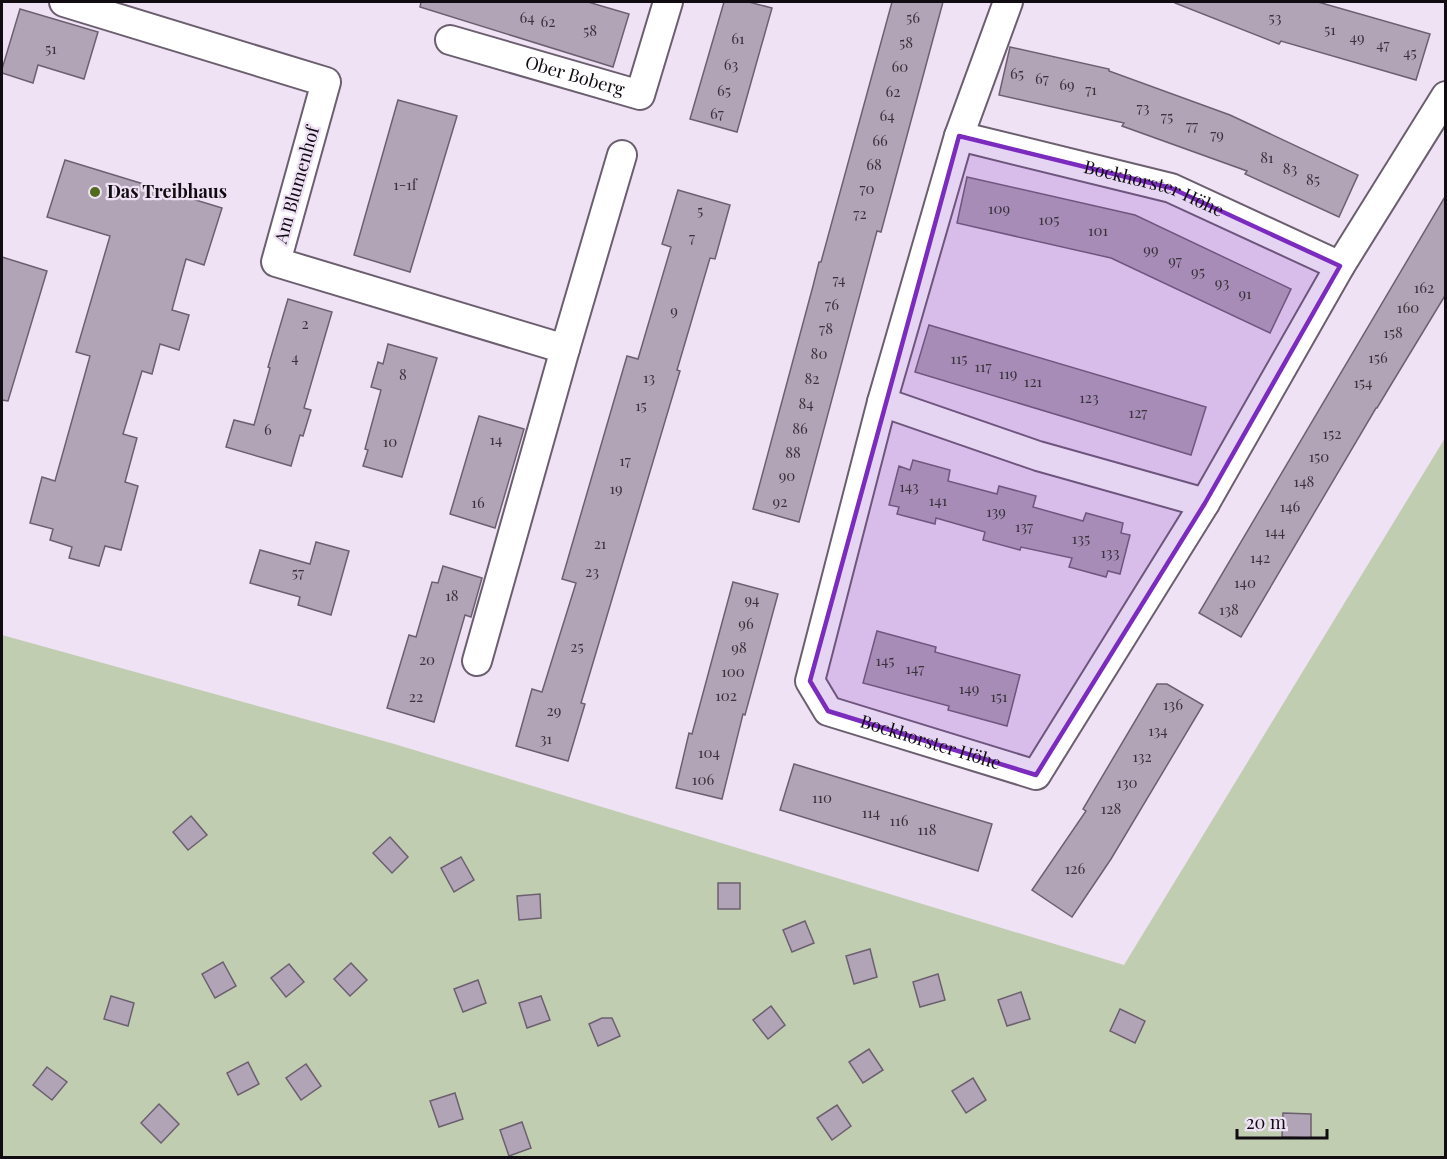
<svg xmlns="http://www.w3.org/2000/svg" width="1447" height="1159" viewBox="0 0 1447 1159" font-family="'Playfair Display',serif">
<rect width="100%" height="100%" fill="#efe2f5"/>
<path fill="#c0cdb0" d="M1445 438V1157H2V635L391 743 1124 965Z"/>
<g fill="#b1a4b6" stroke="#6c6070" stroke-width="1.5">
<path d="M421 2H588L629 14 613 67 420 7Z"/>
<path d="M724 2H749L772 8 737 132 690 119Z"/>
<path d="M892 2H943L881 232 877 231 799 522 753 509 813 286 819 262H821Z"/>
<path d="M1175 2H1318L1430 34 1416 80 1281 41 1279 44 1175 3Z"/>
<path d="M20 9 98 32 84 79 38 65 33 83 2 73V69Z"/>
<path d="M1010 47 1109 69V71L1230 115 1358 175 1339 217 1245 174 1247 171 1122 126 1124 123 999 95Z"/>
<path d="M398 100 457 116 410 272 354 255Z"/>
<path d="M65 160 222 208 204 265 186 259 172 310 189 315 179 350 160 344 152 374 142 371 123 434 137 438 125 482 138 486 121 550 105 546 99 566 69 558 72 547 50 540 53 529 30 523 42 477 55 481 90 356 76 352 110 236 47 217Z"/>
<path d="M967 177 1135 215 1291 289 1270 333 1111 258 957 223Z"/>
<path d="M678 190 730 205 715 259 710 258 677 370 680 371 581 703 585 704 568 761 516 746 532 689 542 692 576 583 562 579 627 356 638 359 671 247 662 244Z"/>
<path d="M1446 195V294L1392 383 1377 408H1376L1241 637 1199 613Z"/>
<path d="M2 257 47 271 8 401 2 400Z"/>
<path d="M288 299 332 312 304 408 311 410 303 436 300 435 291 466 226 447 234 420 254 425 270 368 268 367Z"/>
<path d="M929 325 1206 407 1191 455 915 372Z"/>
<path d="M388 344 437 358 402 477 363 466 368 450 365 449 381 390 371 387 378 362 383 364Z"/>
<path d="M479 416 524 429 495 528 450 514Z"/>
<path d="M913 460 950 470 948 481 997 494 999 486 1036 496 1033 507 1083 521 1086 513 1123 523 1121 533 1130 535 1120 574 1108 571 1106 577 1069 567 1072 558 1021 547 1020 550 983 540 985 532 936 518 935 524 897 514 899 507 889 505 899 466 910 470Z"/>
<path d="M316 542 349 551 331 615 298 605 300 597 250 583 260 550 310 564Z"/>
<path d="M443 566 482 578 471 617 465 615 434 722 387 708 409 635 416 637 432 582 438 583Z"/>
<path d="M733 582 778 594 745 715 743 714 722 799 676 788 689 733 692 734Z"/>
<path d="M877 631 936 647 935 652 1020 675 1007 726 948 710 949 706 863 683Z"/>
<path d="M1157 684H1167L1203 705 1111 859 1072 917 1032 890 1086 811 1083 809Z"/>
<path d="M794 764 992 824 978 871 780 810Z"/>
<path d="M191 816 207 835 188 850 173 832Z"/>
<path d="M390 837 408 857 392 873 373 853Z"/>
<path d="M461 857 474 880 454 892 441 868Z"/>
<rect x="718" y="883" width="22" height="26"/>
<path d="M540 894 541 918 519 920 517 896Z"/>
<path d="M805 921 814 943 792 952 783 930Z"/>
<path d="M870 949 877 977 854 984 846 956Z"/>
<path d="M223 962 236 986 215 998 202 974Z"/>
<path d="M351 963 367 980 350 996 334 979Z"/>
<path d="M289 964 304 982 286 997 271 978Z"/>
<path d="M938 974 945 1000 920 1007 913 982Z"/>
<path d="M478 980 486 1003 463 1012 454 989Z"/>
<path d="M1021 992 1030 1019 1007 1026 998 1000Z"/>
<path d="M111 996 134 1003 128 1026 104 1019Z"/>
<path d="M541 996 550 1020 527 1028 519 1003Z"/>
<path d="M771 1006 785 1025 768 1039 753 1020Z"/>
<path d="M1120 1009 1145 1021 1135 1043 1110 1031Z"/>
<path d="M602 1018H612L620 1036 598 1046 589 1024Z"/>
<path d="M869 1049 883 1070 863 1083 849 1062Z"/>
<path d="M248 1062 259 1084 238 1095 227 1073Z"/>
<path d="M306 1064 321 1086 301 1100 286 1078Z"/>
<path d="M47 1067 67 1082 52 1100 33 1085Z"/>
<path d="M973 1078 986 1100 966 1113 952 1091Z"/>
<path d="M455 1093 463 1119 439 1127 430 1101Z"/>
<path d="M159 1104 179 1124 161 1143 141 1123Z"/>
<path d="M837 1105 851 1126 832 1140 817 1118Z"/>
<path d="M1283 1113 1311 1114V1138L1282 1137Z"/>
<path d="M522 1122 531 1148 509 1156 500 1130Z"/>
</g>
<g fill="none" stroke-linecap="round" stroke-linejoin="round">
<defs>
<g id="minor">
<path d="M64 2 326 82 276 262 565 349 622 155"/>
<path id="s1" d="M1008 2 959 136 882 402 810 681 828 711 1036 775 1205 503 1340 266 1446 96"/>
<path id="s2" d="M450 40 640 95 668 2"/>
<path id="s3" d="M959 136 1171 188 1340 266"/>
<path d="M882 402 1038 456 1205 503"/>
<path d="M477 661 565 349"/>
</g>
</defs>
<use href="#minor" stroke="#6b5f6f" stroke-width="32"/>
<use href="#minor" stroke="#fff" stroke-width="28"/>
</g>
<path fill="#7b2cbf" fill-opacity="0.2" stroke="#7b2cbf" stroke-width="4.5" stroke-linejoin="round" d="M959 136 1171 188 1340 266 1205 503 1036 775 828 711 810 681Z"/>
<circle fill="#506b1e" stroke="#efe2f5" stroke-width="2" cx="95" cy="192" r="6"/>
<g text-anchor="middle" stroke-width="4.5" stroke-linejoin="round" paint-order="stroke">
<g font-size="15" fill="#39323b">
<text x="527" y="23">64</text>
<text x="913" y="23">56</text>
<text x="1275" y="23">53</text>
<text x="548" y="27">62</text>
<text x="1330" y="35">51</text>
<text x="590" y="36">58</text>
<text x="1357" y="43">49</text>
<text x="738" y="44">61</text>
<text x="906" y="48">58</text>
<text x="1383" y="50">47</text>
<text x="51" y="54">51</text>
<text x="1410" y="58">45</text>
<text x="731" y="70">63</text>
<text x="900" y="72">60</text>
<text x="1017" y="79">65</text>
<text x="1042" y="84">67</text>
<text x="1067" y="90">69</text>
<text x="1091" y="95">71</text>
<text x="724" y="96">65</text>
<text x="893" y="97">62</text>
<text x="1143" y="113">73</text>
<text x="717" y="119">67</text>
<text x="887" y="121">64</text>
<text x="1167" y="122">75</text>
<text x="1192" y="131">77</text>
<text x="1217" y="140">79</text>
<text x="880" y="146">66</text>
<text x="1267" y="163">81</text>
<text x="874" y="170">68</text>
<text x="1290" y="174">83</text>
<text x="1313" y="185">85</text>
<text x="405" y="190">1-1f</text>
<text x="867" y="194">70</text>
<text x="999" y="214">109</text>
<text x="700" y="216">5</text>
<text x="860" y="219">72</text>
<text x="1049" y="225">105</text>
<text x="1098" y="236">101</text>
<text x="692" y="243">7</text>
<text x="1151" y="255">99</text>
<text x="1175" y="266">97</text>
<text x="1198" y="277">95</text>
<text x="839" y="285">74</text>
<text x="1222" y="288">93</text>
<text x="1424" y="293">162</text>
<text x="1245" y="299">91</text>
<text x="832" y="310">76</text>
<text x="1408" y="313">160</text>
<text x="674" y="316">9</text>
<text x="305" y="329">2</text>
<text x="826" y="334">78</text>
<text x="1393" y="338">158</text>
<text x="819" y="359">80</text>
<text x="295" y="363">4</text>
<text x="1378" y="363">156</text>
<text x="959" y="364">115</text>
<text x="983" y="372">117</text>
<text x="1008" y="379">119</text>
<text x="403" y="380">8</text>
<text x="649" y="383">13</text>
<text x="812" y="384">82</text>
<text x="1033" y="387">121</text>
<text x="1363" y="388">154</text>
<text x="1089" y="403">123</text>
<text x="806" y="409">84</text>
<text x="641" y="411">15</text>
<text x="1138" y="418">127</text>
<text x="800" y="434">86</text>
<text x="268" y="435">6</text>
<text x="1332" y="439">152</text>
<text x="496" y="445">14</text>
<text x="390" y="447">10</text>
<text x="793" y="458">88</text>
<text x="1319" y="462">150</text>
<text x="625" y="466">17</text>
<text x="787" y="481">90</text>
<text x="1304" y="487">148</text>
<text x="909" y="492">143</text>
<text x="616" y="494">19</text>
<text x="938" y="506">141</text>
<text x="780" y="507">92</text>
<text x="478" y="508">16</text>
<text x="1290" y="512">146</text>
<text x="996" y="517">139</text>
<text x="1024" y="532">137</text>
<text x="1275" y="537">144</text>
<text x="1081" y="544">135</text>
<text x="600" y="549">21</text>
<text x="1110" y="558">133</text>
<text x="1260" y="563">142</text>
<text x="592" y="577">23</text>
<text x="298" y="578">57</text>
<text x="1245" y="588">140</text>
<text x="452" y="601">18</text>
<text x="752" y="605">94</text>
<text x="1229" y="615">138</text>
<text x="746" y="629">96</text>
<text x="577" y="652">25</text>
<text x="739" y="653">98</text>
<text x="427" y="665">20</text>
<text x="885" y="666">145</text>
<text x="915" y="674">147</text>
<text x="733" y="677">100</text>
<text x="969" y="694">149</text>
<text x="726" y="701">102</text>
<text x="416" y="702">22</text>
<text x="999" y="702">151</text>
<text x="1173" y="710">136</text>
<text x="554" y="716">29</text>
<text x="1158" y="736">134</text>
<text x="546" y="744">31</text>
<text x="709" y="758">104</text>
<text x="1142" y="762">132</text>
<text x="703" y="785">106</text>
<text x="1127" y="788">130</text>
<text x="822" y="803">110</text>
<text x="1111" y="814">128</text>
<text x="871" y="818">114</text>
<text x="899" y="826">116</text>
<text x="927" y="835">118</text>
<text x="1075" y="874">126</text>
</g>
<g font-size="18" fill="#110c12" stroke="#efe2f5">
<text dy="6" stroke="none"><textPath href="#s2" startOffset="130">Ober Boberg</textPath></text>
<text transform="translate(297 185) rotate(-74)" y="6">Am Blumenhof</text>
<text dy="6" stroke="none"><textPath href="#s3" startOffset="202">Bockhorster Höhe</textPath></text>
<text dy="6" stroke="none"><textPath href="#s1" startOffset="850">Bockhorster Höhe</textPath></text>
</g>
<g font-size="18" font-weight="bold" fill="#110c12" stroke="#efe2f5" text-anchor="start">
<text x="107" y="198">Das Treibhaus</text>
</g>
</g>
<rect width="1447" height="1159" fill="none" stroke="#110c12" stroke-width="6"/>
<path d="M1237 1129v9h90v-9" fill="none" stroke="#110c12" stroke-width="3"/>
<text x="1246" y="1129" font-size="18" fill="#110c12" stroke="#efe2f5" stroke-width="4.5" paint-order="stroke">20 m</text>
</svg>
